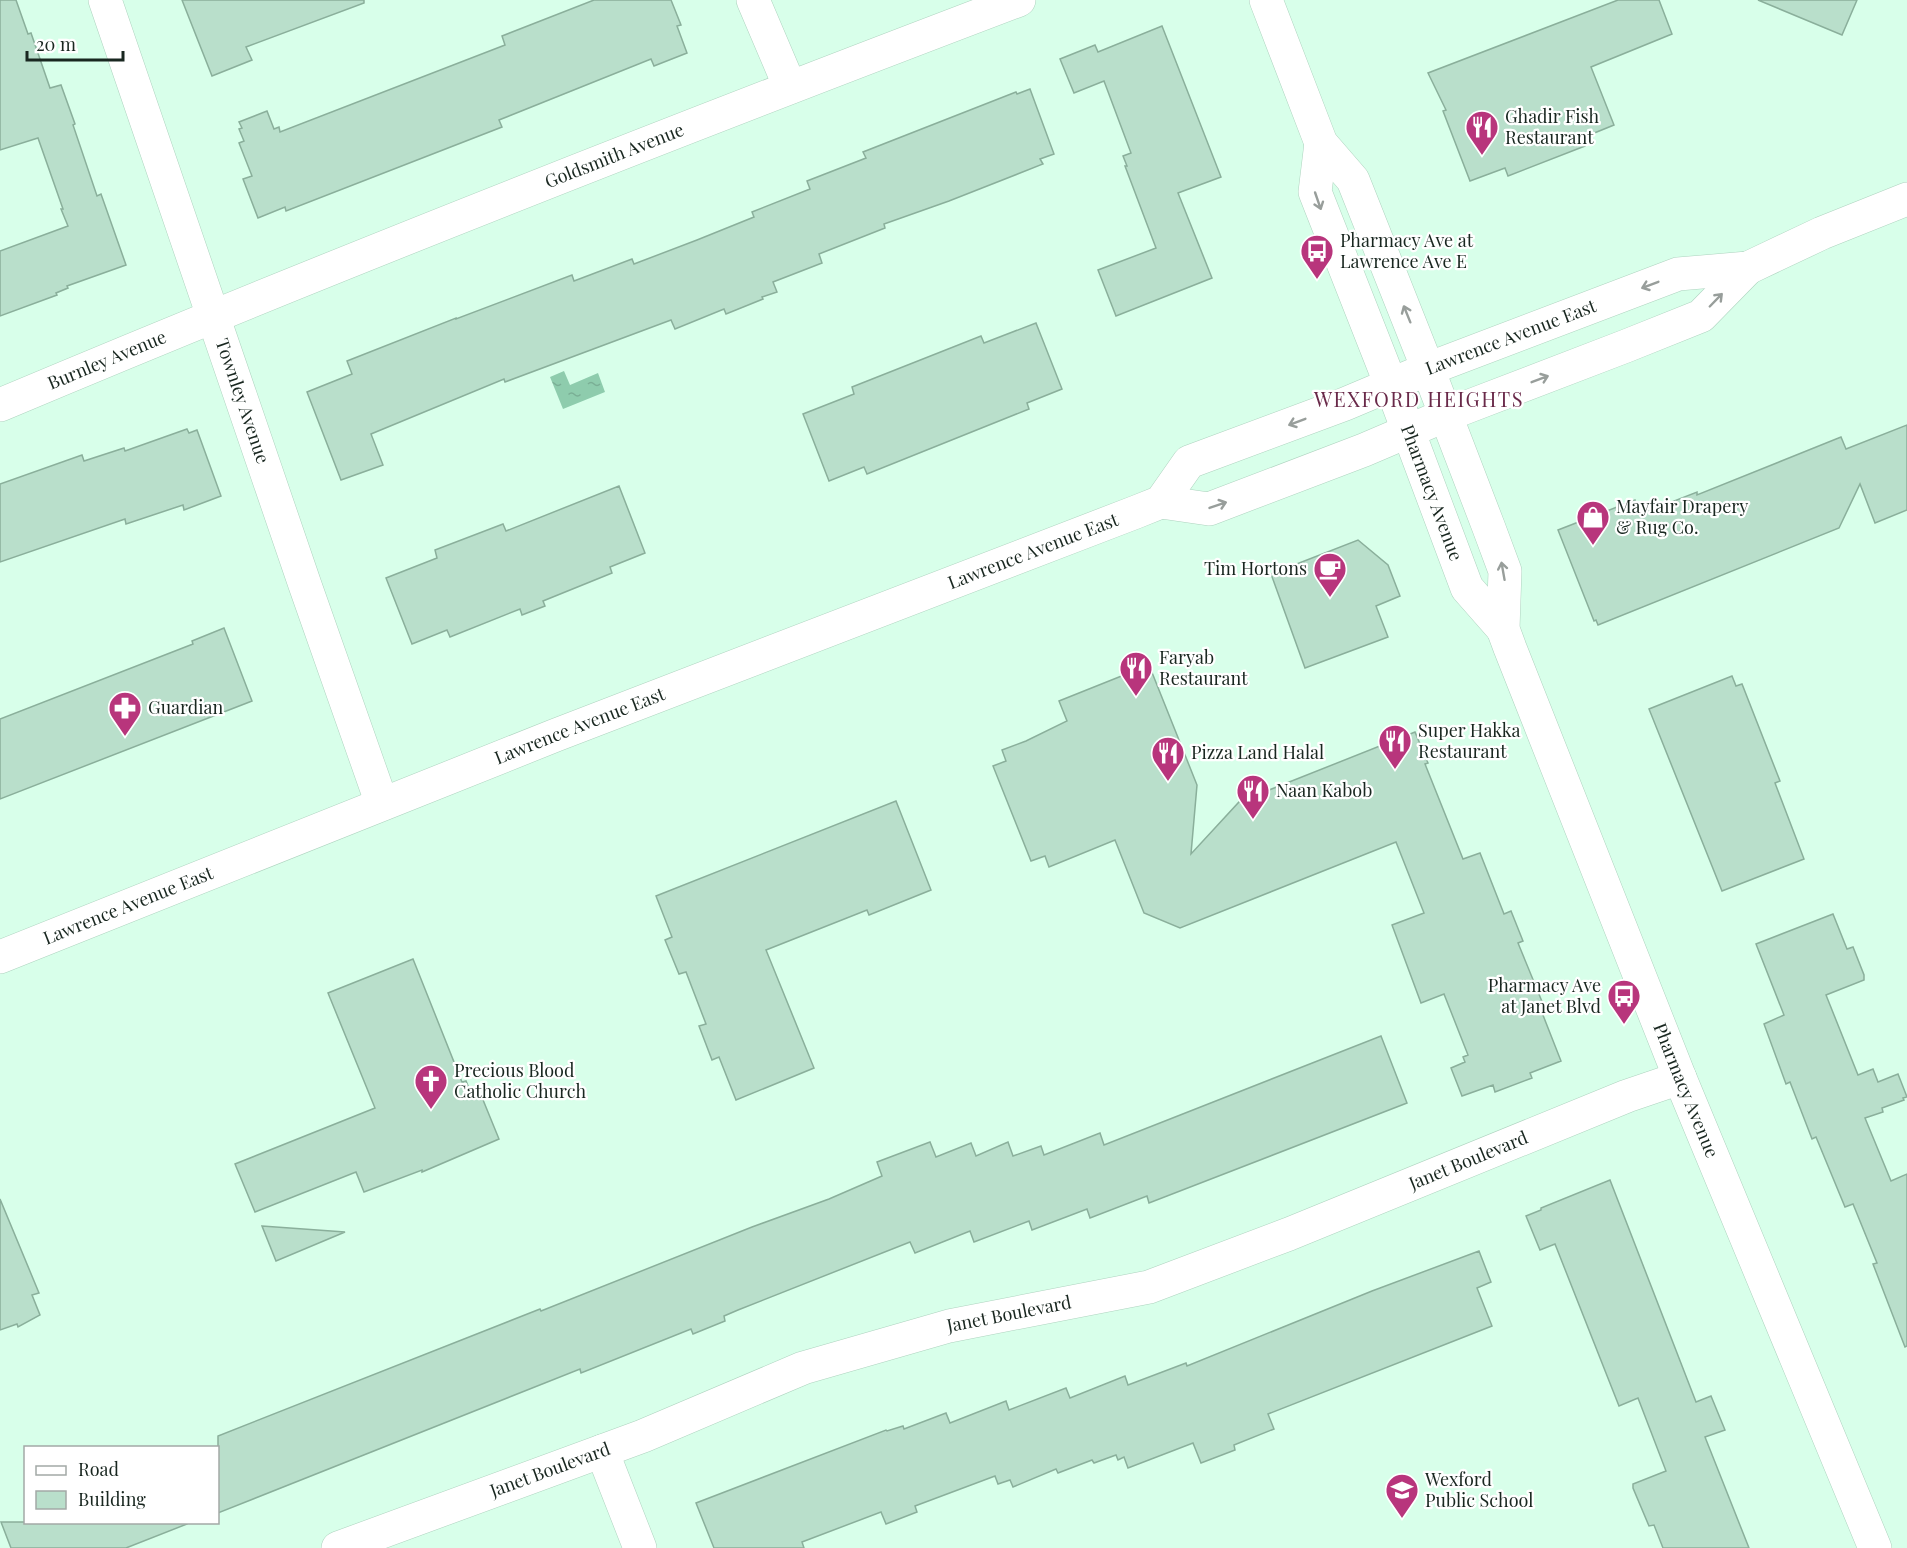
<svg xmlns="http://www.w3.org/2000/svg" width="1907" height="1548" viewBox="0 0 1907 1548" font-family="'Playfair Display',serif">
<defs>
<pattern id="water-ripples" width="26" height="14" patternUnits="userSpaceOnUse" patternTransform="scale(1.5)"><rect width="26" height="14" fill="#8eccad"/><path d="M2 4q2-2 4 0t4 0M15 11q2-2 4 0t4 0" fill="none" stroke="#7aaf95"/></pattern>
</defs>
<rect width="100%" height="100%" fill="#d8ffea"/>
<path fill="url(#water-ripples)" d="M564 371 570 385 598 373 605 392 563 409 550 377Z"/>
<g fill="#b9dfcb" stroke="#8aaf9b" stroke-width="1.5">
<path d="M0 0H16L28 34 31 33 50 88 61 85 75 124 73 125 97 196 101 194 126 265 67 286 68 288 56 293 57 295 0 316V251L68 226 61 209H63L38 138 0 150Z"/>
<path d="M182 0H364V3L246 47 252 60 212 76Z"/>
<path d="M594 0H671L681 25 677 26 687 53 654 66 651 59 499 120 502 127 286 211 285 207 258 218 243 179 252 176 239 143 244 141 239 129 242 128 239 122 267 111 274 129 279 127 280 132 505 45 502 36Z"/>
<path d="M1618 0H1659L1672 34 1591 67 1614 125 1582 138 1585 146 1508 176 1505 168 1470 181 1443 111 1446 110 1428 73Z"/>
<path d="M1758 0H1857L1842 35Z"/>
<path d="M1162 26 1221 177 1178 193 1212 278 1116 316 1098 270 1156 248 1125 166H1127L1123 156 1131 153 1104 81 1074 93 1060 59 1095 45 1098 52Z"/>
<path d="M1030 89 1054 154 1040 159 1043 164 949 201 884 224 885 228 819 254 822 263 773 282 777 292 762 297 763 299 726 314 724 309 675 329 671 320 505 382 504 379 371 434 383 465 341 480 307 392 352 374 347 361 456 318V319L572 275 574 281 632 259 634 264 697 240 754 217 752 212 810 189 807 181 866 158 863 152 1016 92 1017 94Z"/>
<path d="M1036 323 1062 389 1027 403 1029 409 867 474 864 467 829 481 803 414 854 394 852 387 981 336 984 343Z"/>
<path d="M1907 425V510L1875 523 1860 484 1839 528 1598 625 1596 620 1594 621 1558 530 1635 500 1641 514 1697 492V495L1841 437 1846 449Z"/>
<path d="M187 429 189 433 197 430 221 496 184 510 183 505 126 524 125 519 0 562V484L82 455 84 461 124 448 125 451Z"/>
<path d="M619 486 645 553 610 567 612 573 543 601 545 606 522 615 520 609 450 637 447 630 412 644 386 578 437 558 435 550 503 524 506 531Z"/>
<path d="M1358 540 1388 565 1400 596 1376 606 1388 637 1305 668 1271 574Z"/>
<path d="M224 628 252 701 0 799V719L193 644 192 641Z"/>
<path d="M1149 665 1197 785 1191 854 1239 802 1415 732 1428 763 1425 764 1463 859 1480 853 1504 914 1511 911 1523 941 1518 943 1543 1004 1539 1005 1561 1061 1530 1073 1532 1078 1495 1092 1493 1085 1462 1096 1451 1068 1465 1062 1463 1057 1468 1055 1444 994 1421 1003 1392 925 1424 913 1396 842 1180 928 1144 913 1115 840 1049 867 1045 856 1031 861 993 766 1006 761 1002 750 1026 741 1067 721 1059 701Z"/>
<path d="M1732 676 1736 686 1742 684 1780 781 1775 783 1804 859 1722 891 1649 709Z"/>
<path d="M896 801 931 890 869 915 867 910 766 950 814 1068 736 1100 719 1057 712 1060 699 1026 706 1024 686 972 679 974 665 940 672 937 656 896Z"/>
<path d="M1833 914 1847 949 1853 947 1864 975V980L1826 995 1858 1075 1873 1069 1878 1082 1898 1074 1907 1097 1903 1098 1904 1100 1882 1108 1883 1112 1865 1118 1891 1181 1907 1174V1346L1905 1347 1873 1264 1877 1263 1853 1204 1845 1207 1816 1137 1812 1139 1790 1082 1786 1084 1764 1024 1784 1015 1756 944Z"/>
<path d="M413 959 462 1082 466 1081 473 1098 481 1095 499 1139 422 1172V1170L364 1192 356 1172 255 1212 235 1164 375 1108 328 993Z"/>
<path d="M1381 1036 1407 1103 1149 1203 1147 1196 1090 1218 1087 1209 1032 1230 1029 1221 974 1242 970 1231 915 1253 910 1242 738 1310 724 1316 725 1321 693 1334 691 1329 581 1373 580 1369 218 1513V1436L540 1309 541 1311 752 1227 829 1199 882 1176 877 1162 930 1142 936 1157 971 1143 976 1156 1008 1142 1013 1156 1041 1146 1044 1155 1100 1133 1104 1145Z"/>
<path d="M1610 1180 1696 1402 1711 1396 1725 1430 1705 1437 1749 1548H1663L1654 1525 1649 1526 1633 1488V1484L1666 1471 1638 1398 1619 1406 1555 1244 1540 1250 1526 1216 1541 1210V1208Z"/>
<path d="M0 1199 39 1293 32 1295 40 1315 18 1327 17 1324 0 1330Z"/>
<path d="M262 1226 345 1232 276 1261Z"/>
<path d="M1479 1251 1491 1282 1477 1288 1492 1326 1268 1414 1274 1429 1234 1445 1235 1450 1201 1463 1193 1443 1128 1468 1124 1457 1118 1460 1116 1455 1094 1463 1092 1460 1058 1473 1056 1469 1013 1487 1010 1480 998 1484 995 1476 915 1506 917 1512 886 1524 881 1512 802 1542 804 1548H714L696 1503 886 1430 887 1431 903 1426 904 1429 946 1413 950 1423 1006 1401 1009 1410 1066 1388 1070 1398 1125 1376 1128 1385 1186 1363 1187 1366 1372 1291Z"/>
<path d="M1 1522H187V1524L126 1548H11Z"/>
</g>
<g fill="none" stroke-linecap="round" stroke-linejoin="round">
<defs>
<g id="street">
<path id="s1" d="M105 0 305 585 382 804"/>
<path d="M753 0 790 87"/>
<path id="s2" d="M0 405C337 263 677 130 1019 0"/>
<path d="M602 1451 640 1548"/>
<path id="s3" d="M338 1548 643 1436 803 1368 949 1326 1149 1287 1289 1234 1627 1096 1680 1078"/>
</g>
<g id="secondary">
<path id="s4" d="M1266 0 1321 143 1353 180 1428 369 1489 528 1505 571 1503 629 1510 648 1680 1078 1875 1548"/>
<path id="s5" d="M1321 143 1315 192 1391 385 1467 588 1503 629"/>
<path d="M1161 502 1209 509 1364 450 1446 415 1626 346 1701 316 1748 268"/>
<path id="s6" d="M0 957 556 735 1136 512 1161 502 1189 462 1345 404 1428 369 1678 274 1748 268 1822 233 1907 199"/>
</g>
</defs>
<use href="#street" stroke="#aed3bf" stroke-width="34"/>
<use href="#secondary" stroke="#aed3bf" stroke-width="34"/>
<use href="#street" stroke="#fff" stroke-width="33"/>
<use href="#secondary" stroke="#fff" stroke-width="33"/>
</g>
<defs><path id="oneway-shaft" d="M-6 0H5M1.5-3L5.5 0L1.5 3" fill="none" stroke-width="1.6" stroke-linecap="round" stroke-linejoin="round" transform="scale(1.5)"/></defs>
<g stroke="#989e9b">
<use href="#oneway-shaft" transform="translate(1318 201) rotate(71)"/>
<use href="#oneway-shaft" transform="translate(1650 285) rotate(159)"/>
<use href="#oneway-shaft" transform="translate(1716 300) rotate(-46)"/>
<use href="#oneway-shaft" transform="translate(1407 314) rotate(-112)"/>
<use href="#oneway-shaft" transform="translate(1540 379) rotate(-21)"/>
<use href="#oneway-shaft" transform="translate(1297 422) rotate(159)"/>
<use href="#oneway-shaft" transform="translate(1218 505) rotate(-19)"/>
<use href="#oneway-shaft" transform="translate(1503 571) rotate(-100)"/>
</g>
<defs>
<symbol id="restaurant-pin" viewBox="-11 -11 22 30"><path d="M0 17L-7.5 6A9.5 9.5 0 1 1 7.5 6Z" fill="#b8357c" stroke="#fff"/><path d="M-5-6h1v4h1v-4h1v4h1v-4h1v5L-1.5 .5V6h-2V.5L-5-1ZM5-6V6H3V1.5H1.5Q1.5-4 5-6Z" fill="#fff"/></symbol>
<symbol id="bus-pin" viewBox="-11 -11 22 30"><path d="M0 17L-7.5 6A9.5 9.5 0 1 1 7.5 6Z" fill="#b8357c" stroke="#fff"/><path d="M-5-6H5V4H4V6H2V4H-2V6H-4V4H-5ZM-3.5-4V0h7V-4ZM-3.5 1.2v1.5H-2V1.2ZM2 1.2v1.5H3.5V1.2Z" fill="#fff"/></symbol>
<symbol id="shop-pin" viewBox="-11 -11 22 30"><path d="M0 17L-7.5 6A9.5 9.5 0 1 1 7.5 6Z" fill="#b8357c" stroke="#fff"/><path d="M-5-2.5h2.3a2.7 3.5 0 0 1 5.4 0H5L5.5 6h-11ZM-1.5-2.5h3a1.5 2.3 0 0 0-3 0Z" fill="#fff"/></symbol>
<symbol id="cafe-pin" viewBox="-11 -11 22 30"><path d="M0 17L-7.5 6A9.5 9.5 0 1 1 7.5 6Z" fill="#b8357c" stroke="#fff"/><path d="M-5.5-4.5H6V0H3Q3 3.5 0 3.5H-2.5Q-5.5 3.5-5.5 0ZM3-3.2v2h1.7v-2ZM-6 4.5H4V6H-6Z" fill="#fff"/></symbol>
<symbol id="pharmacy-pin" viewBox="-11 -11 22 30"><path d="M0 17L-7.5 6A9.5 9.5 0 1 1 7.5 6Z" fill="#b8357c" stroke="#fff"/><path d="M-2-6h4v4h4v4h-4v4h-4v-4h-4v-4h4Z" fill="#fff"/></symbol>
<symbol id="church-pin" viewBox="-11 -11 22 30"><path d="M0 17L-7.5 6A9.5 9.5 0 1 1 7.5 6Z" fill="#b8357c" stroke="#fff"/><path d="M-1.2-6h2.4v3.5h3.3v2.4h-3.3V6h-2.4V-.1h-3.3v-2.4h3.3Z" fill="#fff"/></symbol>
<symbol id="school-pin" viewBox="-11 -11 22 30"><path d="M0 17L-7.5 6A9.5 9.5 0 1 1 7.5 6Z" fill="#b8357c" stroke="#fff"/><path d="M0-5L7-2L0 1L-7-2ZM-4 1L0 2.5L4 1V4Q0 6-4 4Z" fill="#fff"/></symbol>
</defs>
<g fill-rule="evenodd">
<use href="#restaurant-pin" x="1463" y="108" width="38" height="52"/>
<use href="#bus-pin" x="1298" y="232" width="38" height="52"/>
<use href="#shop-pin" x="1574" y="498" width="38" height="52"/>
<use href="#cafe-pin" x="1311" y="550" width="38" height="52"/>
<use href="#restaurant-pin" x="1117" y="649" width="38" height="52"/>
<use href="#pharmacy-pin" x="106" y="689" width="38" height="52"/>
<use href="#restaurant-pin" x="1376" y="722" width="38" height="52"/>
<use href="#restaurant-pin" x="1149" y="734" width="38" height="52"/>
<use href="#restaurant-pin" x="1234" y="772" width="38" height="52"/>
<use href="#bus-pin" x="1605" y="977" width="38" height="52"/>
<use href="#church-pin" x="412" y="1062" width="38" height="52"/>
<use href="#school-pin" x="1383" y="1471" width="38" height="52"/>
</g>
<g text-anchor="middle" stroke-width="4.5" stroke-linejoin="round" paint-order="stroke">
<g font-size="18" fill="#192720" stroke="#fff" text-anchor="start">
<text x="1505" y="123">Ghadir Fish<tspan x="1505" dy="21">Restaurant</tspan></text>
<text x="1340" y="247">Pharmacy Ave at<tspan x="1340" dy="21">Lawrence Ave E</tspan></text>
<text x="1616" y="513">Mayfair Drapery<tspan x="1616" dy="21">&amp; Rug Co.</tspan></text>
<text x="1307" y="575" text-anchor="end">Tim Hortons</text>
<text x="1159" y="664">Faryab<tspan x="1159" dy="21">Restaurant</tspan></text>
<text x="148" y="714">Guardian</text>
<text x="1418" y="737">Super Hakka<tspan x="1418" dy="21">Restaurant</tspan></text>
<text x="1191" y="759">Pizza Land Halal</text>
<text x="1276" y="797">Naan Kabob</text>
<text x="1601" y="992" text-anchor="end">Pharmacy Ave<tspan x="1601" dy="21">at Janet Blvd</tspan></text>
<text x="454" y="1077">Precious Blood<tspan x="454" dy="21">Catholic Church</tspan></text>
<text x="1425" y="1486">Wexford<tspan x="1425" dy="21">Public School</tspan></text>
</g>
<g font-size="18" fill="#192720" stroke="#fff">
<text dy="6" stroke="none"><textPath href="#s2" startOffset="663">Goldsmith Avenue</textPath></text>
<text dy="6" stroke="none"><textPath href="#s6" startOffset="1641">Lawrence Avenue East</textPath></text>
<text dy="6" stroke="none"><textPath href="#s2" startOffset="116">Burnley Avenue</textPath></text>
<text dy="6" stroke="none"><textPath href="#s1" startOffset="424">Townley Avenue</textPath></text>
<text dy="6" stroke="none"><textPath href="#s5" startOffset="372">Pharmacy Avenue</textPath></text>
<text dy="6" stroke="none"><textPath href="#s6" startOffset="1110">Lawrence Avenue East</textPath></text>
<text dy="6" stroke="none"><textPath href="#s6" startOffset="624">Lawrence Avenue East</textPath></text>
<text dy="6" stroke="none"><textPath href="#s6" startOffset="138">Lawrence Avenue East</textPath></text>
<text dy="6" stroke="none"><textPath href="#s4" startOffset="1176">Pharmacy Avenue</textPath></text>
<text dy="6" stroke="none"><textPath href="#s3" startOffset="1198">Janet Boulevard</textPath></text>
<text dy="6" stroke="none"><textPath href="#s3" startOffset="712">Janet Boulevard</textPath></text>
<text dy="6" stroke="none"><textPath href="#s3" startOffset="226">Janet Boulevard</textPath></text>
</g>
<g font-size="20" letter-spacing="1.5" fill="#692949" stroke="#fff">
<text x="1419" y="407">WEXFORD HEIGHTS</text>
</g>
</g>
<rect x="24" y="1446" width="195" height="78" fill="#ffffff" stroke="#a3a9a6" stroke-width="1.5"/>
<rect x="36" y="1466" width="30" height="9" fill="#ffffff" stroke="#a3a9a6" stroke-width="1.5"/>
<text x="78" y="1476" font-size="18" fill="#192720">Road</text>
<rect x="36" y="1491" width="30" height="18" fill="#b9dfcb" stroke="#a3a9a6" stroke-width="1.5"/>
<text x="78" y="1506" font-size="18" fill="#192720">Building</text>
<path d="M27 51v9h96v-9" fill="none" stroke="#192720" stroke-width="3"/>
<text x="36" y="51" font-size="18" fill="#192720" stroke="#ffffff" stroke-width="4.5" paint-order="stroke">20 m</text>
</svg>
